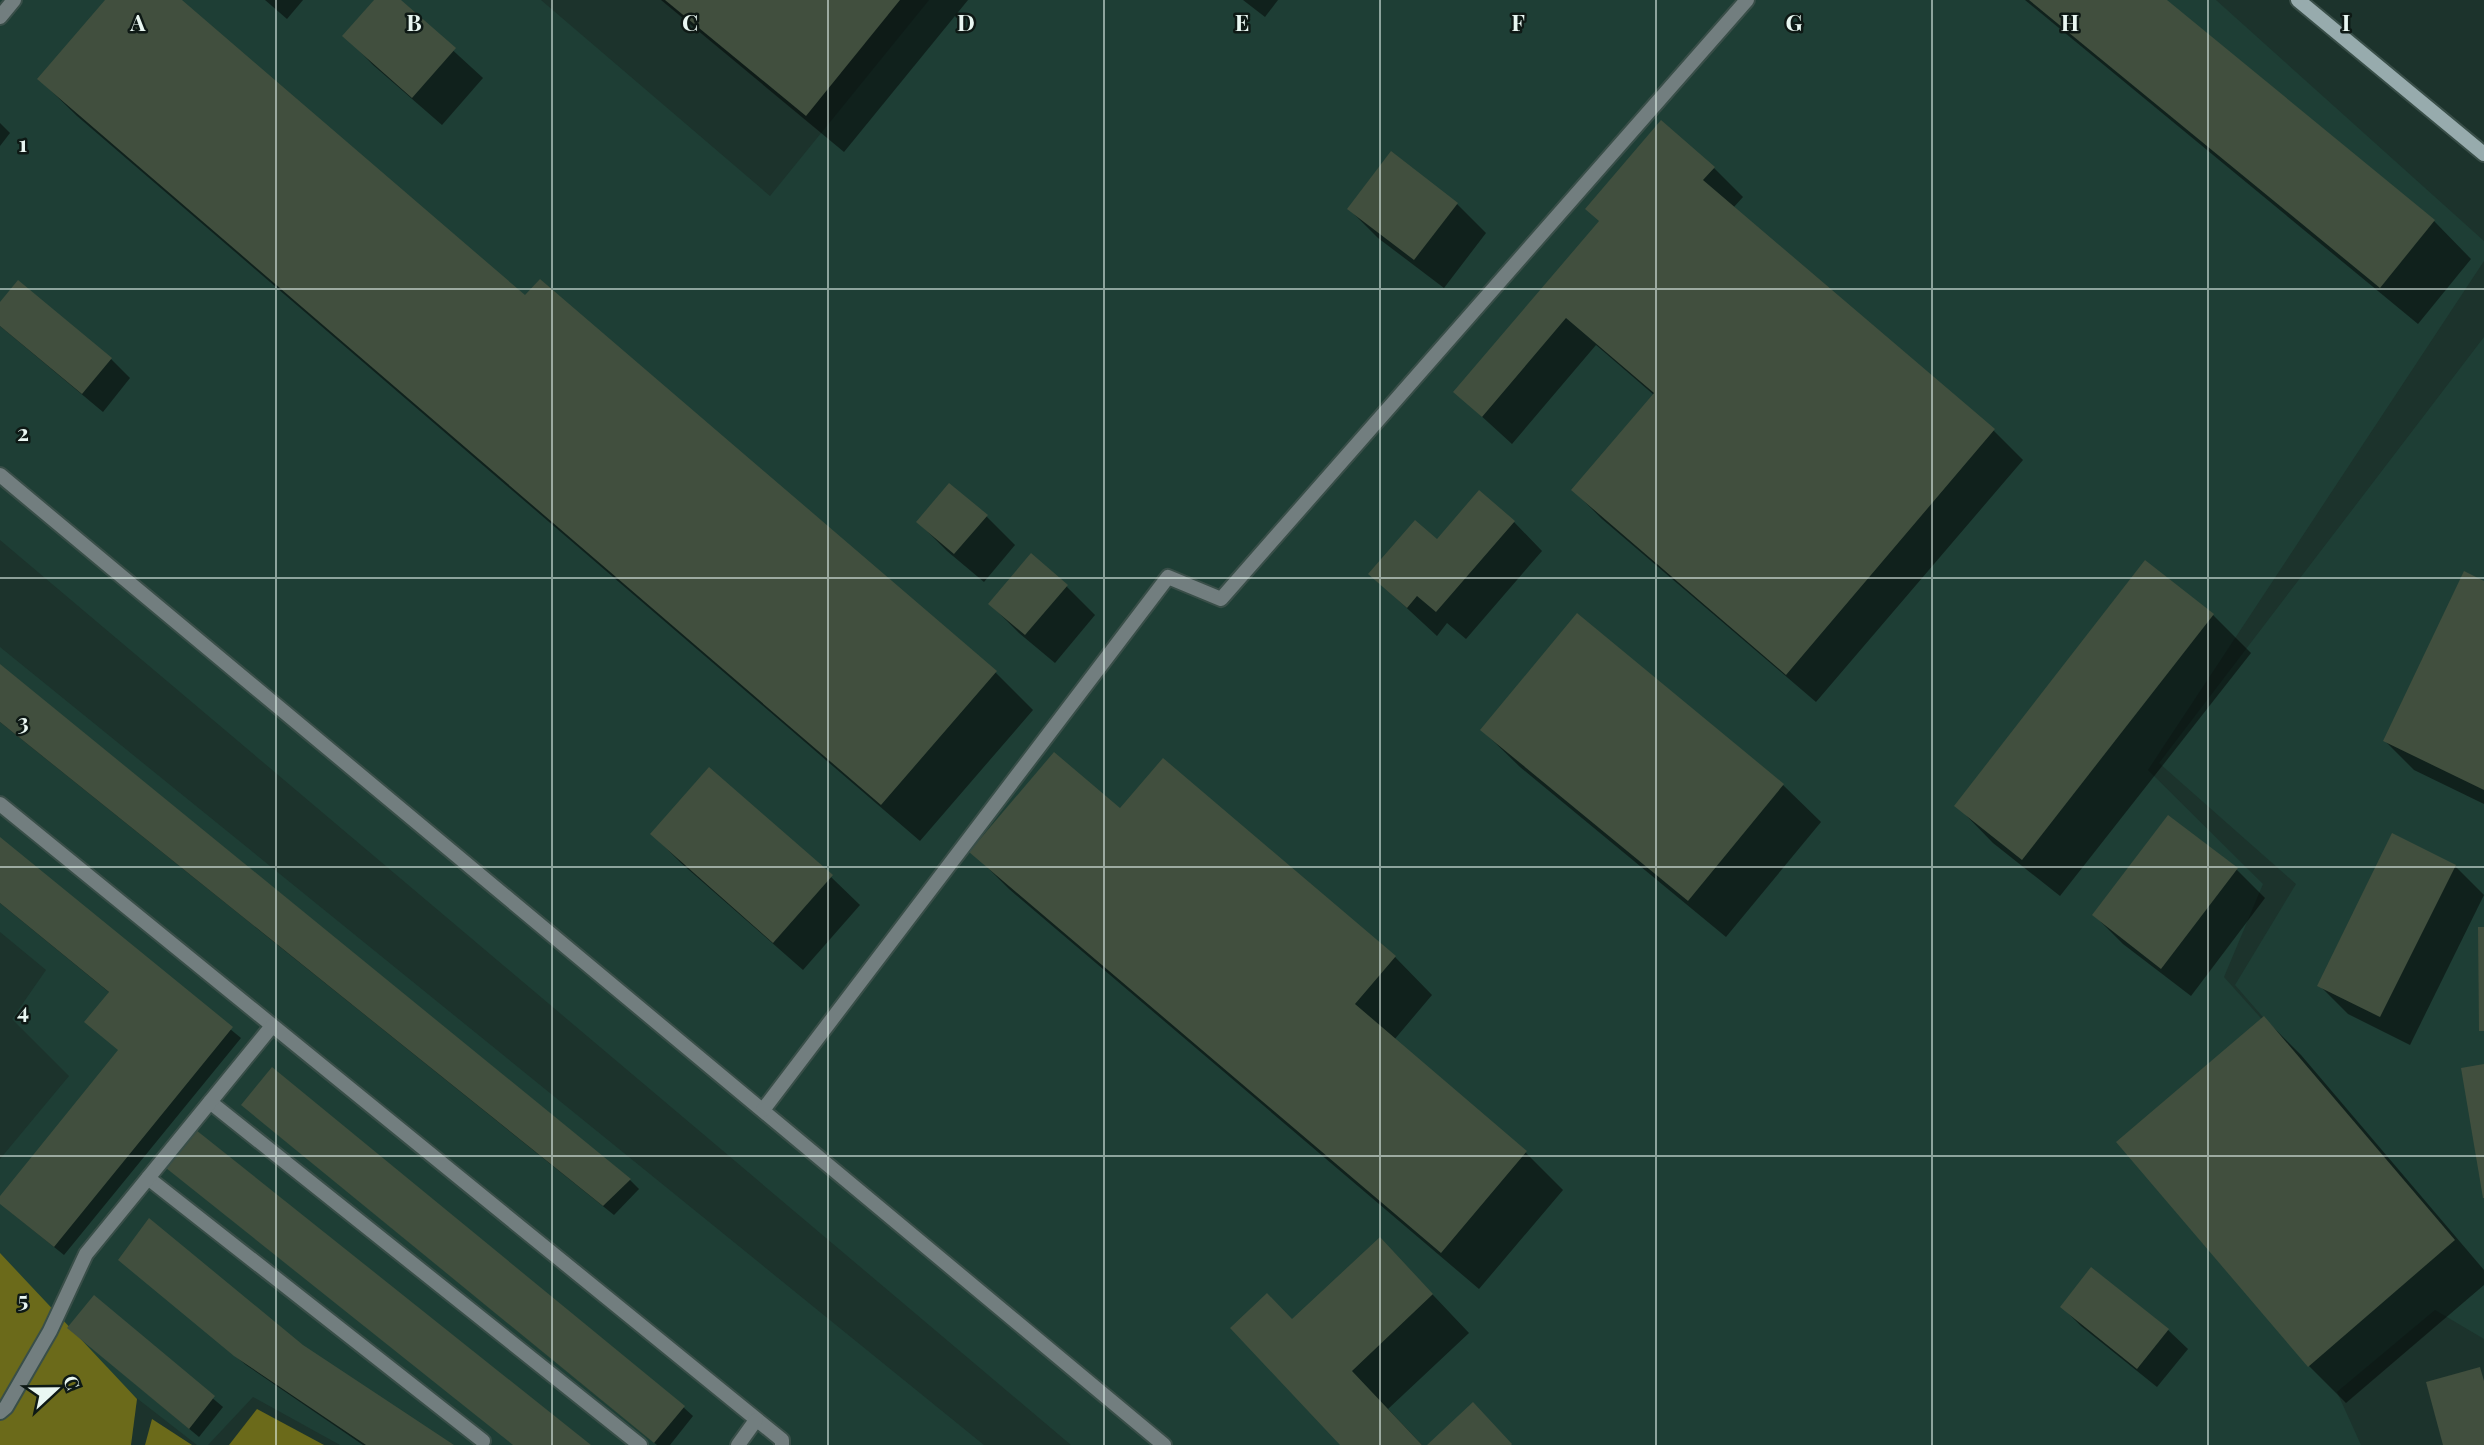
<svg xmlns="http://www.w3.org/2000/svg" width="2484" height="1445" viewBox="0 0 2484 1445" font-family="'Playfair Display',serif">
<rect width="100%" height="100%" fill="#1c332c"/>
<g fill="#1e3e35">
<path d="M0 0H541L770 196 929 0H2216L2484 241V261L2148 770 2263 884 2224 977 2355 1123 2235 985 2296 884 2159 763 2484 337V1339L2435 1310 2337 1392 2361 1445H1071L0 540Z"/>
<path d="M0 647 984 1445H340L253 1397 208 1445H197L44 1326 0 1265V1159L69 1076 12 1019 46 970 0 932Z"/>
</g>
<g fill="#6b6a1a">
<path d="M0 1253 137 1399 131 1445H0Z"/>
<path d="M257 1409 324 1445H229Z"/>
<path d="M152 1419 192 1445H145Z"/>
</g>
<g fill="#0007">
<path d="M107 0H179L526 298 995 672 1033 710 920 841 77 116 39 79Z"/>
<path d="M265 0H303L287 19Z"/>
<path d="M377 0H398L483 78 442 125 373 65 345 36Z"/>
<path d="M661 0H968L844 152Z"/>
<path d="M1243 0H1278L1265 17Z"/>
<path d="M2025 0H2164L2434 221 2471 259 2418 324Z"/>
<path d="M0 123 10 133 0 146Z"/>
<path d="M1714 168 1743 197 1733 208 1994 431 2023 460 1816 702 1602 519 1573 490 1654 395 1596 345 1512 444 1455 392Z"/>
<path d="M1457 204 1486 233 1444 288 1378 238 1349 209Z"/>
<path d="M0 305 111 359 130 378 103 412 0 326Z"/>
<path d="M986 516 1015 545 984 582 947 551 918 522Z"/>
<path d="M1514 522 1542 551 1466 639 1447 623 1437 636 1370 574 1437 541Z"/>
<path d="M2146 562 2213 615 2251 653 2060 896 1993 843 1956 805Z"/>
<path d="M2484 583V804L2414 770 2385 741Z"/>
<path d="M1066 586 1095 615 1055 663 1019 633 990 604Z"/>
<path d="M1577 615 1783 785 1821 822 1726 937 1520 767 1482 730Z"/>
<path d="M0 667 630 1180 639 1189 614 1215 0 722Z"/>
<path d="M1120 811 1395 957 1432 995 1394 1040 1526 1153 1563 1190 1479 1289 1009 889 971 851Z"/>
<path d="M652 834 831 877 860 905 803 970 681 863Z"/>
<path d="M0 840 241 1038 64 1255 8 1210 0 1202V1198L120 1051 110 993 0 903Z"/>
<path d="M2455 866 2484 895 2410 1045 2348 1014 2319 985Z"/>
<path d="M2236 869 2265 898 2191 996 2123 944 2094 915Z"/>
<path d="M2264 1018 2301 1055 2484 1270V1285L2346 1403 2309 1366Z"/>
<path d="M253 1114 683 1407 693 1416 670 1445H657Z"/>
<path d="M1380 1239 1469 1333 1388 1409 1422 1445H1343L1293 1321Z"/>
<path d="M120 1260 302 1347 451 1445H363L246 1365Z"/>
<path d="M2092 1269 2168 1330 2188 1349 2157 1387 2081 1326 2062 1307Z"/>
<path d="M94 1298 223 1407 199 1437 79 1337Z"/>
</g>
<g fill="#414f3e">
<path d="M105 0H182L525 295 540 279 997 671 881 805 37 79Z"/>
<path d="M374 0H401L456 48 412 98 342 36Z"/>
<path d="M665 0H900L806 116Z"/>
<path d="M2029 0H2167L2435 220 2380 288Z"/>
<path d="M1661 120 1715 167 1703 180 1995 429 1786 675 1571 490 1654 393 1566 318 1482 417 1453 392 1599 221 1585 209Z"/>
<path d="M1391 151 1458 203 1414 260 1347 209Z"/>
<path d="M18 280 112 358 82 394 0 326V302Z"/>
<path d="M949 483 988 515 954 554 916 522Z"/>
<path d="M1479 490 1515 521 1436 612 1417 596 1407 608 1368 574 1415 520 1437 539Z"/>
<path d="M1031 553 1068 585 1025 635 988 604Z"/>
<path d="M2145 560 2214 614 2022 860 1954 806Z"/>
<path d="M2464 571 2484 581V790L2383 741Z"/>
<path d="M1577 613 1784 784 1688 901 1480 730Z"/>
<path d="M0 664 631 1179 603 1206 0 722Z"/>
<path d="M1054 752 1120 808 1163 758 1396 956 1355 1004 1527 1151 1441 1253 969 852Z"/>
<path d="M709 767 833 875 773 943 650 834Z"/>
<path d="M2168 815 2238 868 2161 969 2092 915Z"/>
<path d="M2392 833 2456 865 2380 1017 2317 986Z"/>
<path d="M0 837 233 1027 54 1247 0 1204V1196L118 1050 84 1022 109 992 0 903Z"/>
<path d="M2478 927H2484V1031H2479Z"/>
<path d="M2264 1016 2455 1240 2308 1367 2116 1142Z"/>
<path d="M2484 1064V1198H2483L2461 1068Z"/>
<path d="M272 1067 685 1406 654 1443 241 1105Z"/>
<path d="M196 1130 591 1445H513L166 1168Z"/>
<path d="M149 1218 303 1345 454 1445H366L234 1356 118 1260Z"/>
<path d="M1380 1237 1433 1294 1352 1371 1422 1445H1340L1230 1328 1267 1293 1292 1319Z"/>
<path d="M2091 1267 2169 1329 2137 1369 2060 1307Z"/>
<path d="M94 1295 215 1396 189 1429 67 1328Z"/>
<path d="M2480 1367 2484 1381V1445H2443L2426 1382Z"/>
<path d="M1473 1402 1512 1444 1511 1445H1427Z"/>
</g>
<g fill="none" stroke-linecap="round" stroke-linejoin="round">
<defs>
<g id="service">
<path d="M0 17 14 0"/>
<path d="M0 475 1164 1445"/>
<path d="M0 804 782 1440V1445"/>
<path d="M210 1102 640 1445"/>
<path d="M763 1110 1168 577 1221 599 1747 0"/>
<path d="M148 1178 483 1441"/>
<path d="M0 1412 6 1407 50 1331 86 1254 272 1026"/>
<path d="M738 1445 756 1420"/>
</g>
<path id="secondary" d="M2298 0 2484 154"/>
</defs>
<use href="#service" stroke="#394e48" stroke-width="18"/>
<use href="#secondary" stroke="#394e48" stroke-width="18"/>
<use href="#service" stroke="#727e7f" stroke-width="14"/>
<use href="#secondary" stroke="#97abad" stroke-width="14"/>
</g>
<path fill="none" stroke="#e9f7f2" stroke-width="2" stroke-opacity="0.55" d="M276 0V1445M552 0V1445M828 0V1445M1104 0V1445M1380 0V1445M1656 0V1445M1932 0V1445M2208 0V1445M0 289H2484M0 578H2484M0 867H2484M0 1156H2484"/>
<g font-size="23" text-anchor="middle" font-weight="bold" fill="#e9f7f2" stroke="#0e1915" stroke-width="5" stroke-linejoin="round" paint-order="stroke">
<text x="138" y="31">A</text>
<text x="414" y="31">B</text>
<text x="690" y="31">C</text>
<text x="966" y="31">D</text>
<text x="1242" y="31">E</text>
<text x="1518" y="31">F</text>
<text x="1794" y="31">G</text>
<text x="2070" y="31">H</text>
<text x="2346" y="31">I</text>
<text x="23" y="152">1</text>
<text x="23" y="441">2</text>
<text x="23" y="730">3</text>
<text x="23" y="1019">4</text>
<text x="23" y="1308">5</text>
</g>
<g transform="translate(56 1389) rotate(68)" stroke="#0e1915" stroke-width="5" paint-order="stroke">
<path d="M0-5L12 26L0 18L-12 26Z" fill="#e9f7f2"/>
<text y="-10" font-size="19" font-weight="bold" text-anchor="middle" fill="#e9f7f2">С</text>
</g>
</svg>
